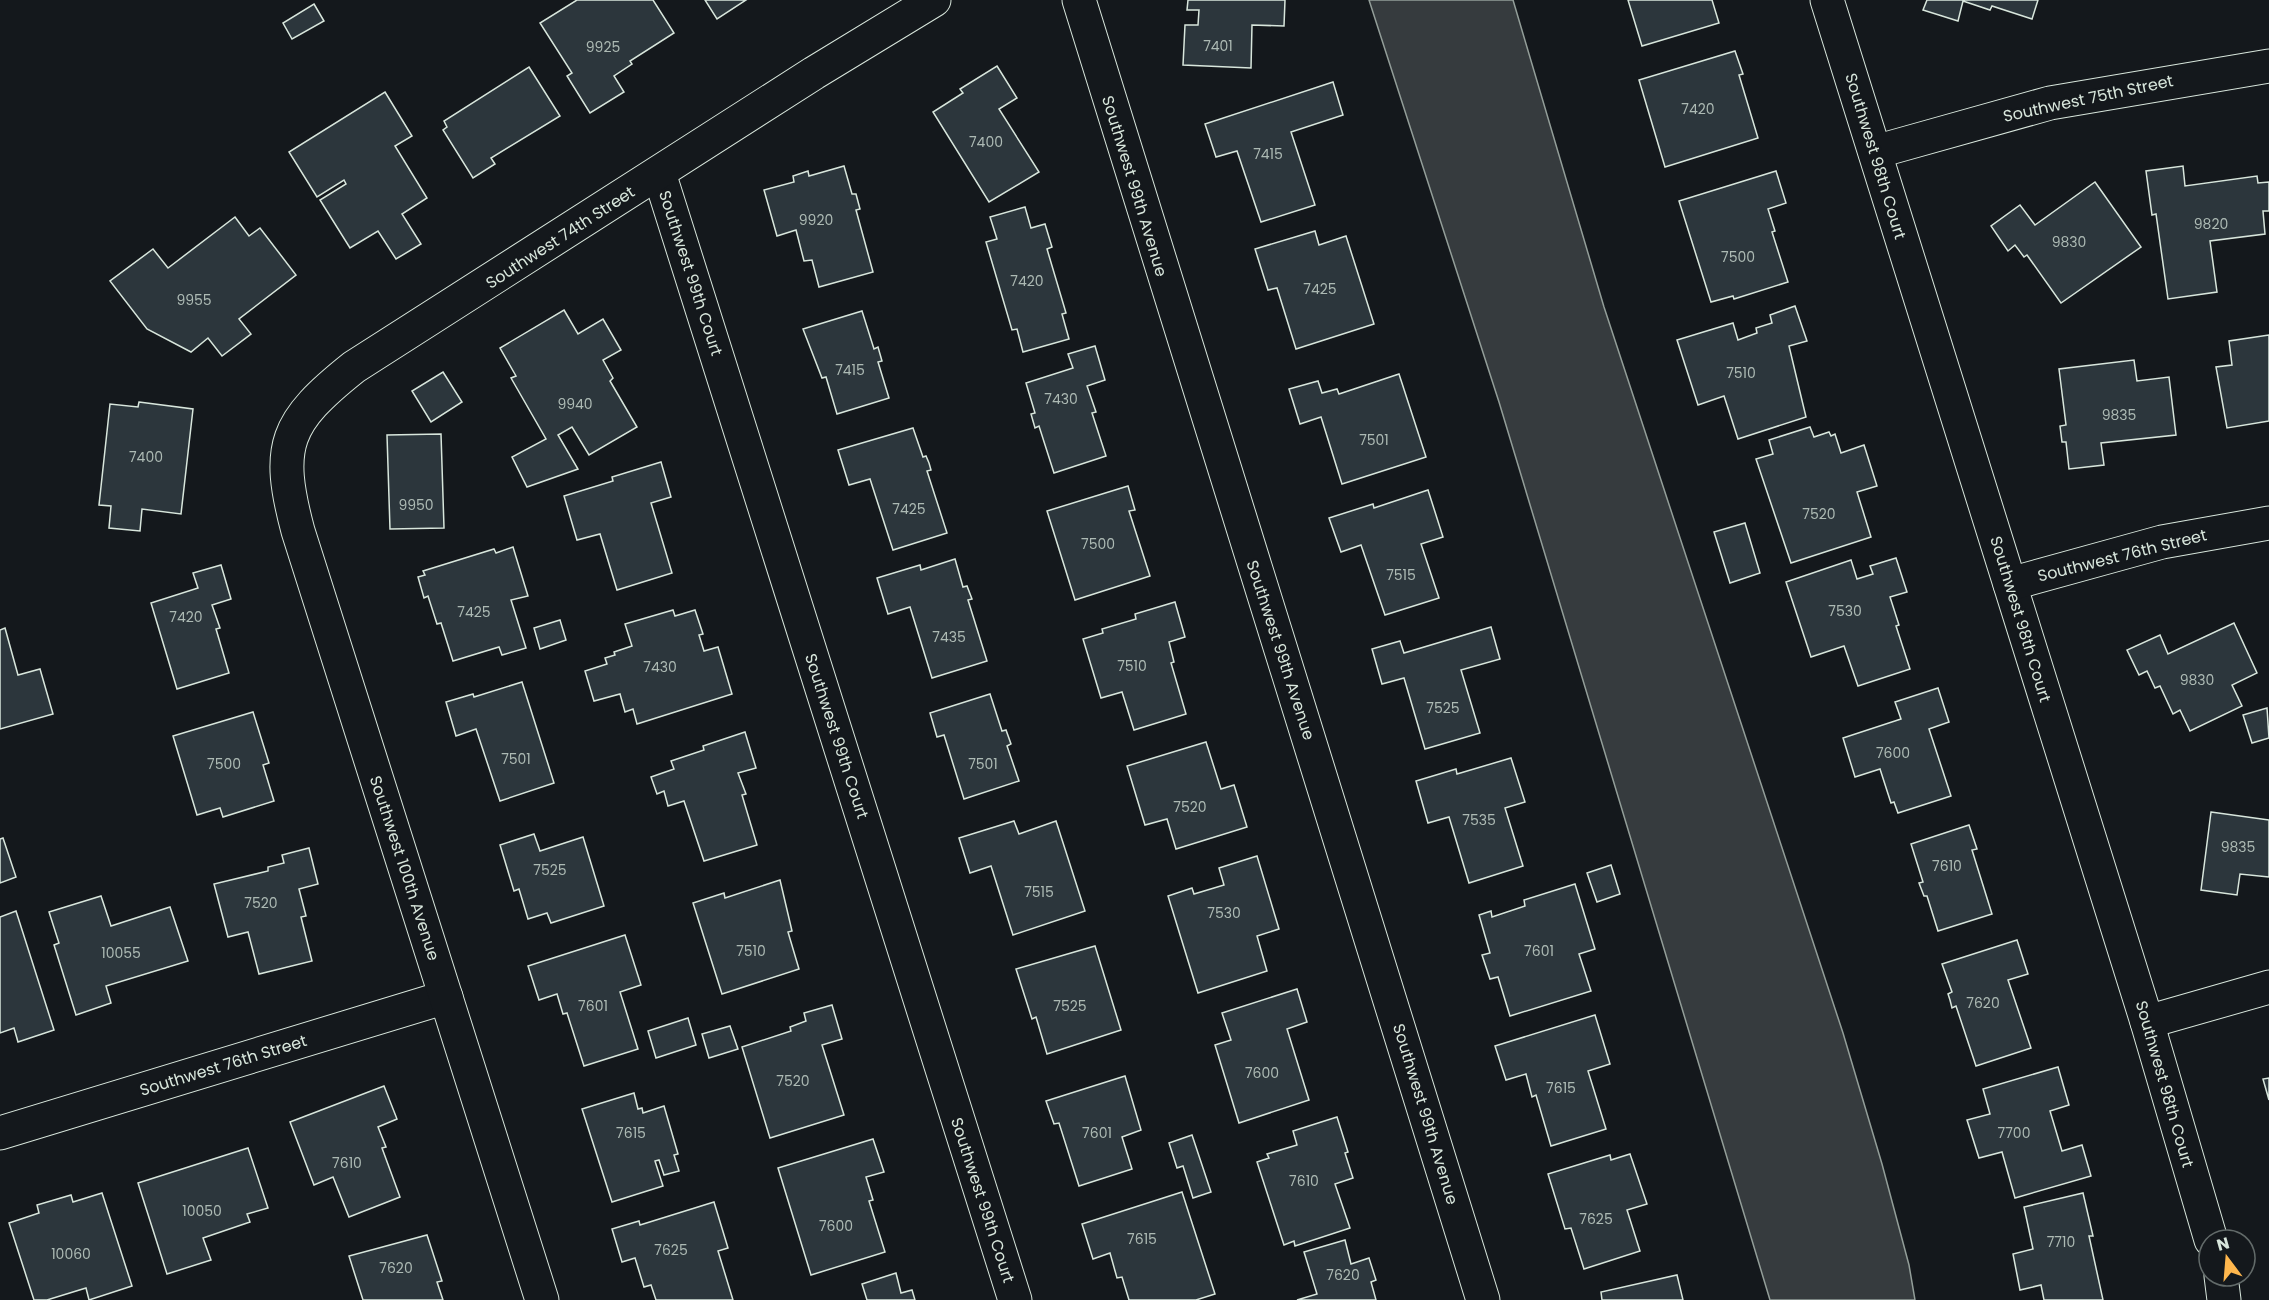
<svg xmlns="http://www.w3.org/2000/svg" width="2269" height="1300" viewBox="0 0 2269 1300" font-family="Poppins,sans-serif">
<rect width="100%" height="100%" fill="#14181c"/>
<path fill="#363b3e" stroke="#939e99" stroke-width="1.5" d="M1369 0H1513L1604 307 1843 1033 1882 1164 1909 1265 1915 1300H1770L1499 402Z"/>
<g fill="#2c363c" stroke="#d8e6dc" stroke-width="1.5">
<path d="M577 0H653L674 33 630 61 632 64 614 76 624 92 590 113 567 76 572 73 540 23Z"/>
<path d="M705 0H746L717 19Z"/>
<path d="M1188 0H1285L1284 26 1252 25 1251 68 1183 65 1185 25H1198L1199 10H1187Z"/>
<path d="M1628 0H1712L1719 23 1642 46Z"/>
<path d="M1927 0H2038L2032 19 1992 6 1990 10 1963 1 1958 21 1923 10Z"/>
<path d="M314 4 324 21 292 39 283 23Z"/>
<path d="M1735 51 1743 74 1739 75 1758 138 1665 167 1639 80Z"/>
<path d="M997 66 1017 98 999 109 1039 172 989 202 933 112 963 93 960 89Z"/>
<path d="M529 67 560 116 491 158 495 164 473 178 443 130 447 127 444 121Z"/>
<path d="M1333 82 1343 115 1291 132 1315 205 1261 222 1237 151 1216 157 1205 124Z"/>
<path d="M385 92 412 136 395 146 427 198 402 214 421 244 396 259 378 231 350 248 320 200 346 184 344 180 317 197 289 152Z"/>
<path d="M844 166 852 194H856L860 209 856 210 873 272 819 287 812 260 804 261 796 230 777 236 764 190 794 182 793 176 808 171 809 176Z"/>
<path d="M2183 166 2185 186 2257 176 2258 183 2269 182V211H2263L2265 234 2210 241 2217 292 2168 299 2156 214 2152 215 2146 171Z"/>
<path d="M1776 171 1786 203 1768 209 1775 231 1772 232 1788 282 1734 299 1733 296 1711 302 1679 201Z"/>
<path d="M2095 182 2141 247 2061 303 2027 255 2024 257 2015 245 2008 251 1991 226 2020 205 2035 225Z"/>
<path d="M1025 207 1031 228 1045 224 1052 247 1047 249 1066 313 1062 314 1069 339 1023 352 1017 329 1012 330 986 242 997 239 990 217Z"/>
<path d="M235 217 249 236 260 228 296 275 239 319 251 334 222 356 208 338 191 352 147 329 110 281 153 249 168 268Z"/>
<path d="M1315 231 1319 245 1346 236 1374 324 1296 349 1277 288 1268 290 1255 249Z"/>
<path d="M1795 306 1807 341 1789 346 1806 417 1738 439 1724 396 1698 405 1677 340 1733 323 1738 340 1757 333 1756 328 1772 323 1770 315Z"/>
<path d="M564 310 578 334 603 319 621 350 603 360 613 378 610 381 637 427 589 455 572 427 558 435 578 469 527 487 512 457 546 439 511 378 516 376 500 348Z"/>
<path d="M862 311 874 349 878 347 882 361 878 362 889 398 837 414 826 377 822 378 803 329Z"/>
<path d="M2269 335V421L2227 428 2216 367 2232 365 2229 341Z"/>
<path d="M1095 346 1105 380 1087 386 1096 412 1092 413 1106 456 1054 473 1039 426 1035 428 1031 414 1035 413 1026 383 1073 368 1068 354Z"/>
<path d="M2134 360 2137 381 2169 377 2176 435 2101 443 2104 465 2069 469 2066 442H2062L2060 426 2066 425 2059 369Z"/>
<path d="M443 372 462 402 431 422 412 391Z"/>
<path d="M1399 374 1426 457 1342 484 1321 417 1300 424 1289 389 1318 381 1322 393 1337 389 1339 394Z"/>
<path d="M139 402 193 409 181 514 142 509 140 531 109 528 111 506 99 505 110 404 138 407Z"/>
<path d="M1810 427 1814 437 1829 432 1831 436 1835 434 1841 453 1864 445 1877 486 1857 492 1871 537 1791 563 1756 459 1773 454 1769 440Z"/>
<path d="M913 428 923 457 926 456 929 463 931 470 927 471 947 533 893 550 870 479 849 485 838 450Z"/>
<path d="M441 434 444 528 390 529 387 435Z"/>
<path d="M661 462 671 497 651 503 672 573 617 590 600 534 577 540 564 496 613 481 612 477Z"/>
<path d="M1128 486 1135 510 1129 511 1150 576 1075 600 1047 511Z"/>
<path d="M1428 490 1443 537 1421 544 1439 598 1385 615 1361 545 1341 552 1329 518 1373 504 1374 508Z"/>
<path d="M1745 523 1760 573 1730 583 1714 532Z"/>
<path d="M513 547 528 596 511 600 526 648 502 655 499 647 453 661 441 623 437 624 428 596 424 598 418 577 425 575 423 571 494 549 496 553Z"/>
<path d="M1896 558 1907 592 1890 597 1899 625 1896 626 1910 669 1858 686 1844 646 1811 657 1786 582 1851 560 1857 579 1873 574 1870 566Z"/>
<path d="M955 559 963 587 967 586 972 599 968 600 987 661 932 678 910 607 888 614 877 578 920 565 921 570Z"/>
<path d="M221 565 231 599 212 605 220 628 216 629 229 673 177 689 151 603 198 588 193 573Z"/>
<path d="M1175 602 1185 637 1169 642 1174 662 1171 663 1186 714 1134 730 1122 692 1101 698 1083 639 1103 633 1102 629 1136 619 1135 614Z"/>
<path d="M673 610 675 616 695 610 703 634 699 635 704 651 718 647 732 694 637 724 633 709 625 712 620 694 594 701 585 671 607 664 605 658 615 655 614 652 632 646 625 624Z"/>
<path d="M560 620 566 640 540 649 534 628Z"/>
<path d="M2234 623 2257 673 2232 685 2242 706 2190 731 2180 710 2173 714 2160 686 2155 688 2147 671 2139 675 2127 650 2160 635 2168 654Z"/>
<path d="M1491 627 1500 659 1461 670 1480 733 1425 749 1404 678 1382 684 1372 649 1400 641 1404 653Z"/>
<path d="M5 628 18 675 40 669 53 714 0 729V630Z"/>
<path d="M522 682 554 783 500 801 476 729 456 736 446 702 473 694 474 697Z"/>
<path d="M1938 688 1949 722 1929 729 1951 796 1898 813 1894 802 1891 803 1880 769 1855 777 1843 738 1901 719 1895 702Z"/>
<path d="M990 694 1002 731 1006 730 1011 744 1007 746 1019 781 964 799 944 735 937 737 930 713Z"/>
<path d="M2267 708 2269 738 2252 743 2243 715Z"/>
<path d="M253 712 269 763 263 765 274 801 223 817 220 808 197 815 173 736Z"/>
<path d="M745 732 756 768 738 773 746 794 742 795 757 845 704 861 684 801 668 806 664 791 657 794 651 777 674 769 671 761 704 750 703 746Z"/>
<path d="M1206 742 1221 789 1234 785 1247 827 1176 849 1167 819 1145 825 1127 766Z"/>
<path d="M1511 758 1525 802 1505 808 1523 866 1469 883 1449 817 1428 823 1416 781 1456 769 1457 774Z"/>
<path d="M2211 812 2269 820V877L2240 874 2237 895 2201 890Z"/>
<path d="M1014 821 1019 834 1056 821 1085 911 1013 935 991 866 970 873 959 838Z"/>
<path d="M1969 825 1977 849 1972 850 1992 914 1938 931 1927 896H1924L1919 883 1923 882 1911 844Z"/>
<path d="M534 834 540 851 583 837 604 906 551 923 547 913 528 919 519 889 514 891 500 845Z"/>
<path d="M3 838 16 877 0 883V839Z"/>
<path d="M309 848 318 884 299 889 306 916 301 917 312 961 259 974 248 932 228 937 214 884 268 871V867L284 863 282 855Z"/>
<path d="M1257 856 1279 929 1257 936 1267 971 1198 993 1168 896 1192 888 1194 894 1224 885 1219 868Z"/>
<path d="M1611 865 1620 894 1597 902 1587 873Z"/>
<path d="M780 880 792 931 788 932 799 969 722 994 693 903 724 893 725 898Z"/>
<path d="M1575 884 1595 949 1579 954 1591 991 1510 1016 1498 977 1490 979 1482 955 1490 953 1479 915 1491 911 1492 917 1525 906 1524 900Z"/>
<path d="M101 896 111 926 170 907 188 961 106 986 111 1003 76 1015 54 945 59 943 49 912Z"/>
<path d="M16 911 54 1030 18 1042 14 1028 0 1033V917Z"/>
<path d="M625 935 641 985 620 992 638 1049 584 1066 567 1013 563 1014 557 994 539 1000 528 966Z"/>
<path d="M2017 940 2028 974 2008 980 2031 1048 1976 1066 1956 1006 1952 1008 1950 1000 1948 994 1952 992 1942 964Z"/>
<path d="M1095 946 1121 1030 1047 1054 1036 1017 1032 1019 1016 969Z"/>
<path d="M1297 989 1307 1022 1287 1029 1309 1100 1239 1123 1215 1045 1231 1040 1222 1013Z"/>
<path d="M832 1005 842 1039 822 1045 844 1115 770 1138 742 1047 791 1031 790 1027 806 1021 804 1013Z"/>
<path d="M1595 1015 1610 1064 1588 1071 1606 1129 1551 1146 1536 1095 1532 1097 1526 1074 1506 1080 1495 1046Z"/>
<path d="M688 1018 696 1045 656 1058 648 1031Z"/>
<path d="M730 1026 738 1049 709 1058 702 1034Z"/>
<path d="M2058 1067 2069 1105 2050 1111 2062 1151 2082 1145 2091 1176 2015 1198 2002 1152 1979 1158 1967 1120 1990 1114 1983 1089Z"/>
<path d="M1125 1076 1141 1130 1122 1137 1132 1169 1079 1186 1059 1123 1054 1124 1046 1101Z"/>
<path d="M2269 1078V1100L2263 1079Z"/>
<path d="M384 1086 397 1119 378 1127 386 1147 382 1148 400 1197 349 1217 333 1177 314 1185 290 1122Z"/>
<path d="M634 1093 638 1109 642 1108 643 1113 664 1106 678 1154 674 1155 679 1171 664 1175 659 1160 655 1161 663 1186 612 1202 582 1109Z"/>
<path d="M1337 1117 1348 1152 1345 1153 1353 1178 1335 1184 1350 1228 1295 1246 1294 1241 1284 1245 1257 1162 1269 1158 1267 1154 1297 1145 1293 1131Z"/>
<path d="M1192 1135 1211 1192 1193 1198 1183 1166 1177 1168 1169 1143Z"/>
<path d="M873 1139 884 1172 866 1177 873 1200 869 1201 885 1252 811 1275 778 1168Z"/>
<path d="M248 1148 268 1208 247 1214 250 1222 203 1238 211 1260 167 1274 138 1183Z"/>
<path d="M1630 1154 1647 1204 1627 1210 1640 1251 1584 1269 1571 1228 1565 1229 1548 1174 1610 1155 1611 1160Z"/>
<path d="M1182 1192 1215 1294 1196 1300H1129L1122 1277 1117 1278 1110 1253 1093 1259 1082 1224Z"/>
<path d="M102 1193 132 1286 89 1300 86 1288 47 1300H34L9 1223 39 1213 37 1205 71 1195 73 1202Z"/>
<path d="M2083 1193 2093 1236H2089L2103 1300H2044L2041 1285 2020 1290 2013 1254 2033 1249 2024 1207Z"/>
<path d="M714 1202 728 1248 718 1251 733 1300H656L651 1285 644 1287 635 1258 622 1262 612 1229 639 1221 640 1225Z"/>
<path d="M427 1235 442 1281 437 1282 443 1300H363L349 1256Z"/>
<path d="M1345 1240 1351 1264 1369 1258 1376 1280 1371 1282 1376 1300H1297L1317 1294 1304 1252Z"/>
<path d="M896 1273 901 1293 912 1290 915 1300H867L862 1284Z"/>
<path d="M1677 1275 1683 1300H1602L1601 1292Z"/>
</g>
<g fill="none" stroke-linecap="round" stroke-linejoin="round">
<defs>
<g id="minor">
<path d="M1079 0C1211 434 1351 866 1483 1300"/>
<path d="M1827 0 2147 1022 2211 1240"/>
<path d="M1875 152 2050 103 2269 66"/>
<path d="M659 173 1015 1300"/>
<path d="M2010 584 2162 542 2269 523"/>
<path d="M2147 1022 2269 987"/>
<path d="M0 1133 446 997"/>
<path d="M2221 1276 2224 1300"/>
<path d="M542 1300 298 531C275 445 285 422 354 367L814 73 934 0"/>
</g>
</defs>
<use href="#minor" stroke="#d8e6dc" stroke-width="35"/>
<use href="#minor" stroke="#14181c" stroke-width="33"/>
</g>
<g text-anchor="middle" stroke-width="4.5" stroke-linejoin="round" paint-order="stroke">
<g font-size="14" fill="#adbab4">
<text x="1218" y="51">7401</text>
<text x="603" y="52">9925</text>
<text x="1698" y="114">7420</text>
<text x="986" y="147">7400</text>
<text x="1268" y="159">7415</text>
<text x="816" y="225">9920</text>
<text x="2211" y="229">9820</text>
<text x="2069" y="247">9830</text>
<text x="1738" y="262">7500</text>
<text x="1027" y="286">7420</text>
<text x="1320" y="294">7425</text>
<text x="194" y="305">9955</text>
<text x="850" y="375">7415</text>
<text x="1741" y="378">7510</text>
<text x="1061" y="404">7430</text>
<text x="575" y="409">9940</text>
<text x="2119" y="420">9835</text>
<text x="1374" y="445">7501</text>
<text x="146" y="462">7400</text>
<text x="416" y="510">9950</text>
<text x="909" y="514">7425</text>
<text x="1819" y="519">7520</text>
<text x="1098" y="549">7500</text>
<text x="1401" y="580">7515</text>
<text x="1845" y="616">7530</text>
<text x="474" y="617">7425</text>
<text x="186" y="622">7420</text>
<text x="949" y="642">7435</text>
<text x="1132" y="671">7510</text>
<text x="660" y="672">7430</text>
<text x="2197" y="685">9830</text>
<text x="1443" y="713">7525</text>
<text x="1893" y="758">7600</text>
<text x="516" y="764">7501</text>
<text x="224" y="769">7500</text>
<text x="983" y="769">7501</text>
<text x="1190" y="812">7520</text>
<text x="1479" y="825">7535</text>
<text x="2238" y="852">9835</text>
<text x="1947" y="871">7610</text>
<text x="550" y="875">7525</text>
<text x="1039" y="897">7515</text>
<text x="261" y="908">7520</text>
<text x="1224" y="918">7530</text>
<text x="751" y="956">7510</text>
<text x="1539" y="956">7601</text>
<text x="121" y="958">10055</text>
<text x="1983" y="1008">7620</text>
<text x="593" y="1011">7601</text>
<text x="1070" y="1011">7525</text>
<text x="1262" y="1078">7600</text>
<text x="793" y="1086">7520</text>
<text x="1561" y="1093">7615</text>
<text x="631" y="1138">7615</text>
<text x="1097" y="1138">7601</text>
<text x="2014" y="1138">7700</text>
<text x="347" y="1168">7610</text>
<text x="1304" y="1186">7610</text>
<text x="202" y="1216">10050</text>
<text x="1596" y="1224">7625</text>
<text x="836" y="1231">7600</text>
<text x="1142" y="1244">7615</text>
<text x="2061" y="1247">7710</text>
<text x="671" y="1255">7625</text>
<text x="71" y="1259">10060</text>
<text x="396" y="1273">7620</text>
<text x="1343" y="1280">7620</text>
</g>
<g font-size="16" fill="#d8e6dc" stroke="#14181c">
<text transform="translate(2088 98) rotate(-12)" y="6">Southwest 75th Street</text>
<text transform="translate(1876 156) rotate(73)" y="6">Southwest 98th Court</text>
<text transform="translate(1135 186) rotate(73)" y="6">Southwest 99th Avenue</text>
<text transform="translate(560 237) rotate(-33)" y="6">Southwest 74th Street</text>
<text transform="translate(691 273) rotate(72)" y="6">Southwest 99th Court</text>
<text transform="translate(2122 555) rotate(-14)" y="6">Southwest 76th Street</text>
<text transform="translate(2021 619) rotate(73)" y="6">Southwest 98th Court</text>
<text transform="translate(1281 650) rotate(72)" y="6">Southwest 99th Avenue</text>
<text transform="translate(837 736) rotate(72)" y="6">Southwest 99th Court</text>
<text transform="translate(405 868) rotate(72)" y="6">Southwest 100th Avenue</text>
<text transform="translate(223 1065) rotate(-17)" y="6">Southwest 76th Street</text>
<text transform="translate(2165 1084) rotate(74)" y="6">Southwest 98th Court</text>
<text transform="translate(1426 1114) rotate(73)" y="6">Southwest 99th Avenue</text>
<text transform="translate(983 1200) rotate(72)" y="6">Southwest 99th Court</text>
</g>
</g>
<g transform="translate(2227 1258) rotate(344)"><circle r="28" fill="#14181c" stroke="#626a69" stroke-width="1.5"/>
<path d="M0-4.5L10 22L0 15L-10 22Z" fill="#ffb74d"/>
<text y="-9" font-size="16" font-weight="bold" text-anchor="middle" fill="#d8e6dc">N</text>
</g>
</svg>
